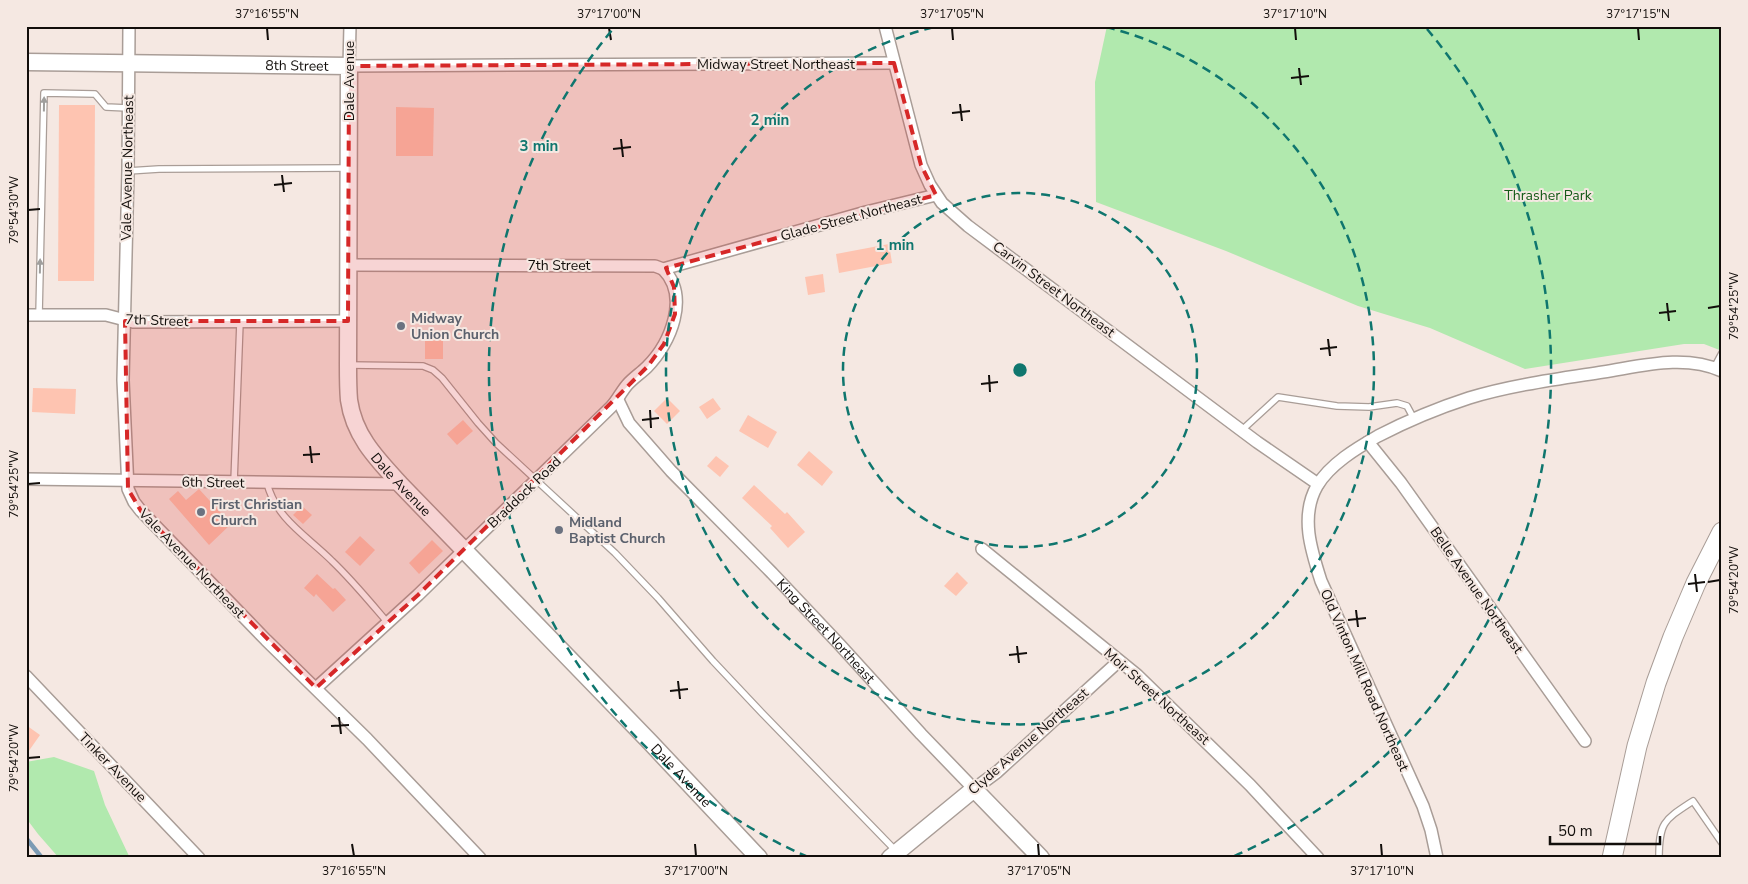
<svg xmlns="http://www.w3.org/2000/svg" width="1748" height="884" viewBox="0 0 1748 884" font-family="'Nunito Sans',sans-serif">
<rect width="100%" height="100%" fill="#f5e8e2"/>
<g fill="#b1e9ae">
<path d="M1107 26H1722V351L1704 344H1684L1525 369 1430 328 1358 306 1226 251 1096 202 1095 82Z"/>
<path d="M54 757 94 771 105 805 129 856 133 858H59L38 834 26 818V762Z"/>
</g>
<g fill="none" stroke-linecap="round" stroke-linejoin="round">
<path stroke="#7c9bb4" stroke-width="4.5" d="M26 838 42 858"/>
</g>
<g fill="#fec4b1">
<path d="M59 105H95L94 281H58Z"/>
<path d="M396 107 434 108 433 156H396Z"/>
<path d="M889 244 892 263 839 273 836 254Z"/>
<path d="M823 274 825 292 808 295 805 277Z"/>
<rect x="425" y="340" width="18" height="19"/>
<path d="M33 388 76 389 75 414 32 412Z"/>
<path d="M667 398 680 411 667 424 654 411Z"/>
<path d="M713 398 721 409 707 419 699 407Z"/>
<path d="M748 415 777 432 768 448 739 431Z"/>
<path d="M463 420 473 431 457 445 447 434Z"/>
<path d="M809 451 833 472 822 486 797 465Z"/>
<path d="M716 456 729 466 720 477 707 466Z"/>
<path d="M754 485 785 514 787 512 805 532 788 548 770 528 772 526 742 498Z"/>
<path d="M199 489 231 524 209 545 169 499 178 491 186 500Z"/>
<path d="M302 506 312 515 303 524 293 515Z"/>
<path d="M360 536 375 550 360 566 345 552Z"/>
<path d="M432 540 443 551 419 574 409 563Z"/>
<path d="M957 572 968 583 956 596 944 586Z"/>
<path d="M317 574 333 589 335 588 346 600 333 612 316 594 314 597 304 588Z"/>
<path d="M26 725 40 735 26 755Z"/>
</g>
<g fill="none" stroke-linecap="round" stroke-linejoin="round">
<defs>
<g id="lane">
<path d="M128 171 159 169 347 168"/>
<path d="M39 315 44 93 95 94 106 107 128 108"/>
<path d="M349 365 423 366 433 370 442 378 478 423 496 443 615 553 658 598 713 661 762 713 896 851"/>
<path d="M1714 368 1722 353"/>
<path d="M1242 430 1278 397 1337 406 1369 407 1397 403 1407 406 1414 419"/>
<path d="M234 482 240 322"/>
<path d="M267 483C276 519 307 536 332 561 352 580 370 602 388 623"/>
<path d="M1659 858C1659 822 1664 820 1693 801L1722 843"/>
</g>
<g id="street">
<path d="M129 26 128 171 123 380 128 489 134 502 141 511 266 640 367 739 480 858"/>
<path d="M350 26 349 66 894 63"/>
<path d="M885 26 921 165 930 185 942 203 968 226 1257 442 1318 484"/>
<path d="M348 265 655 266 663 269 866 212 936 195"/>
<path d="M26 315H106L133 322 348 321"/>
<path id="s1" d="M618 400 629 423 671 471 772 573 840 645 921 734 974 789 997 772 1119 661"/>
<path d="M1368 442 1401 483 1585 741"/>
<path d="M26 479 400 484"/>
<path d="M982 549 1137 675 1250 785 1318 858"/>
<path d="M26 676 199 858"/>
<path d="M316 688 418 595 611 407C617 401 621 392 627 385 633 378 641 373 647 367 671 343 690 296 663 269"/>
<path d="M1437 858 1431 830 1423 806 1321 581C1311 550 1300 516 1317 486 1330 464 1357 448 1378 436 1407 421 1438 408 1469 398 1512 385 1558 379 1603 372 1642 366 1684 354 1722 371"/>
</g>
<g id="secondary">
<path id="s2" d="M26 62 349 66 348 365C348 376 348 388 349 400 354 436 377 459 400 484L650 742 759 858"/>
<path d="M890 858 974 789 1041 858"/>
</g>
<path id="primary" d="M1612 858 1637 746 1656 683 1673 637 1696 583 1722 532"/>
</defs>
<use href="#lane" stroke="#a99d97" stroke-width="8"/>
<use href="#street" stroke="#a99d97" stroke-width="14"/>
<use href="#secondary" stroke="#a99d97" stroke-width="19"/>
<use href="#primary" stroke="#a99d97" stroke-width="21"/>
<use href="#lane" stroke="#fff" stroke-width="5.5"/>
<use href="#street" stroke="#fff" stroke-width="11"/>
<use href="#secondary" stroke="#fff" stroke-width="16"/>
<use href="#primary" stroke="#fff" stroke-width="19"/>
</g>
<defs><path id="oneway-solid" d="M-6-.8H1V-3.2L6.5 0L1 3.2V.8H-6Z" transform="scale(1.25)"/></defs>
<g fill="#a09f9d">
<use href="#oneway-solid" transform="translate(44 104) rotate(-89)"/>
<use href="#oneway-solid" transform="translate(40 266) rotate(-89)"/>
</g>
<path fill="#d62828" fill-opacity="0.2" stroke="#d62828" stroke-width="4" stroke-dasharray="10 6" stroke-linejoin="round" d="M894 63 921 165 936 195 666 268 674 287 675 314 664 344 648 366 418 595 316 688 141 511 128 489 125 321H348L349 66Z"/>
<path fill="none" stroke="#120e0b" stroke-width="2" d="M267 28 268 40M609 28 611 40M952 28 953 40M1295 28 1296 40M1638 28 1639 40M1299 68 1301 85M1291 78 1309 76M960 104 962 121M952 113 970 111M621 139 623 157M613 149 631 147M282 175 284 192M274 185 292 183M28 210 40 209M1667 303 1669 321M1708 308 1720 306M1659 313 1676 311M1328 339 1330 356M1320 349 1337 347M989 375 990 392M981 384 998 382M650 410 651 428M642 420 659 418M310 446 312 463M303 455 320 454M28 484 40 483M1695 574 1697 592M1708 582 1720 580M1688 584 1705 582M1356 610 1358 627M1348 620 1366 618M1017 646 1019 663M1009 655 1027 653M678 681 680 699M670 691 688 689M339 717 341 734M331 726 349 725M28 758 40 757M352 844 354 856M695 844 696 856M1038 844 1039 856M1381 844 1382 856"/>
<g fill="none" stroke="#0f766e" stroke-width="2.5" stroke-dasharray="9 6">
<circle cx="1020" cy="370" r="177"/>
<path d="M1106 27A354 354 0 1 1 934 27"/>
<path d="M808 857A531 531 0 0 1 613 29M1427 29A531 531 0 0 1 1232 857"/>
</g>
<g fill="#6b7280" stroke="#f5e8e2" stroke-width="2">
<circle cx="401" cy="326" r="5"/>
<circle cx="201" cy="512" r="5"/>
<circle cx="559" cy="530" r="5"/>
</g>
<g text-anchor="middle" stroke-width="4" stroke-linejoin="round" paint-order="stroke">
<g font-size="14" fill="#120e0b" stroke="#f5e8e2">
<text x="776" y="69">Midway Street Northeast</text>
<text dy="5" stroke="none"><textPath href="#s2" startOffset="271">8th Street</textPath></text>
<text transform="translate(349 81) rotate(-90)" y="5">Dale Avenue</text>
<text transform="translate(127 168) rotate(-89)" y="5">Vale Avenue Northeast</text>
<text transform="translate(851 217) rotate(-15)" y="5">Glade Street Northeast</text>
<text x="559" y="270">7th Street</text>
<text transform="translate(1054 289) rotate(37)" y="5">Carvin Street Northeast</text>
<text transform="translate(157 320) rotate(2)" y="5">7th Street</text>
<text transform="translate(213 482) rotate(1)" y="5">6th Street</text>
<text dy="5" stroke="none"><textPath href="#s2" startOffset="758">Dale Avenue</textPath></text>
<text transform="translate(524 492) rotate(-44)" y="5">Braddock Road</text>
<text transform="translate(192 563) rotate(46)" y="5">Vale Avenue Northeast</text>
<text transform="translate(1477 590) rotate(55)" y="5">Belle Avenue Northeast</text>
<text dy="5" stroke="none"><textPath href="#s1" startOffset="312">King Street Northeast</textPath></text>
<text transform="translate(1365 680) rotate(66)" y="5">Old Vinton Mill Road Northeast</text>
<text transform="translate(1157 696) rotate(42)" y="5">Moir Street Northeast</text>
<text transform="translate(1028 741) rotate(-41)" y="5">Clyde Avenue Northeast</text>
<text transform="translate(113 767) rotate(46)" y="5">Tinker Avenue</text>
<text dy="5" stroke="none"><textPath href="#s2" startOffset="1162">Dale Avenue</textPath></text>
</g>
<g font-size="14" fill="#155a18" stroke="#f5e8e2">
<text x="1548" y="200">Thrasher Park</text>
</g>
<g font-size="14" font-weight="bold" fill="#5b616d" stroke="#f5e8e2" text-anchor="start">
<text x="411" y="323">Midway<tspan x="411" dy="16">Union Church</tspan></text>
<text x="211" y="509">First Christian<tspan x="211" dy="16">Church</tspan></text>
<text x="569" y="527">Midland<tspan x="569" dy="16">Baptist Church</tspan></text>
</g>
</g>
<circle cx="1020" cy="370" r="8" fill="#0f766e" stroke="#f5e8e2" stroke-width="2.5"/>
<g font-size="15" text-anchor="middle" font-weight="bold" fill="#0f766e" stroke="#f5e8e2" stroke-width="4" stroke-linejoin="round" paint-order="stroke">
<text x="770" y="125">2 min</text>
<text x="539" y="151">3 min</text>
<text x="895" y="250">1 min</text>
</g>
<rect width="1748" height="884" fill="none" stroke="#f5e8e2" stroke-width="55"/>
<path d="M1550 836v8h110v-8" fill="none" stroke="#120e0b" stroke-width="2.5"/>
<text x="1558" y="836" font-size="15" fill="#120e0b" stroke="#f5e8e2" stroke-width="4" paint-order="stroke">50 m</text>
<rect x="28" y="28" width="1692" height="828" fill="none" stroke="#120e0b" stroke-width="2"/>
<g font-size="12" text-anchor="middle" fill="#120e0b">
<text x="267" y="18">37°16'55"N</text>
<text x="609" y="18">37°17'00"N</text>
<text x="952" y="18">37°17'05"N</text>
<text x="1295" y="18">37°17'10"N</text>
<text x="1638" y="18">37°17'15"N</text>
<text transform="translate(14 210) rotate(-90)" y="4">79°54'30"W</text>
<text transform="translate(1734 306) rotate(-90)" y="4">79°54'25"W</text>
<text transform="translate(14 484) rotate(-90)" y="4">79°54'25"W</text>
<text transform="translate(1734 580) rotate(-90)" y="4">79°54'20"W</text>
<text transform="translate(14 758) rotate(-90)" y="4">79°54'20"W</text>
<text x="354" y="875">37°16'55"N</text>
<text x="696" y="875">37°17'00"N</text>
<text x="1039" y="875">37°17'05"N</text>
<text x="1382" y="875">37°17'10"N</text>
</g>
</svg>
